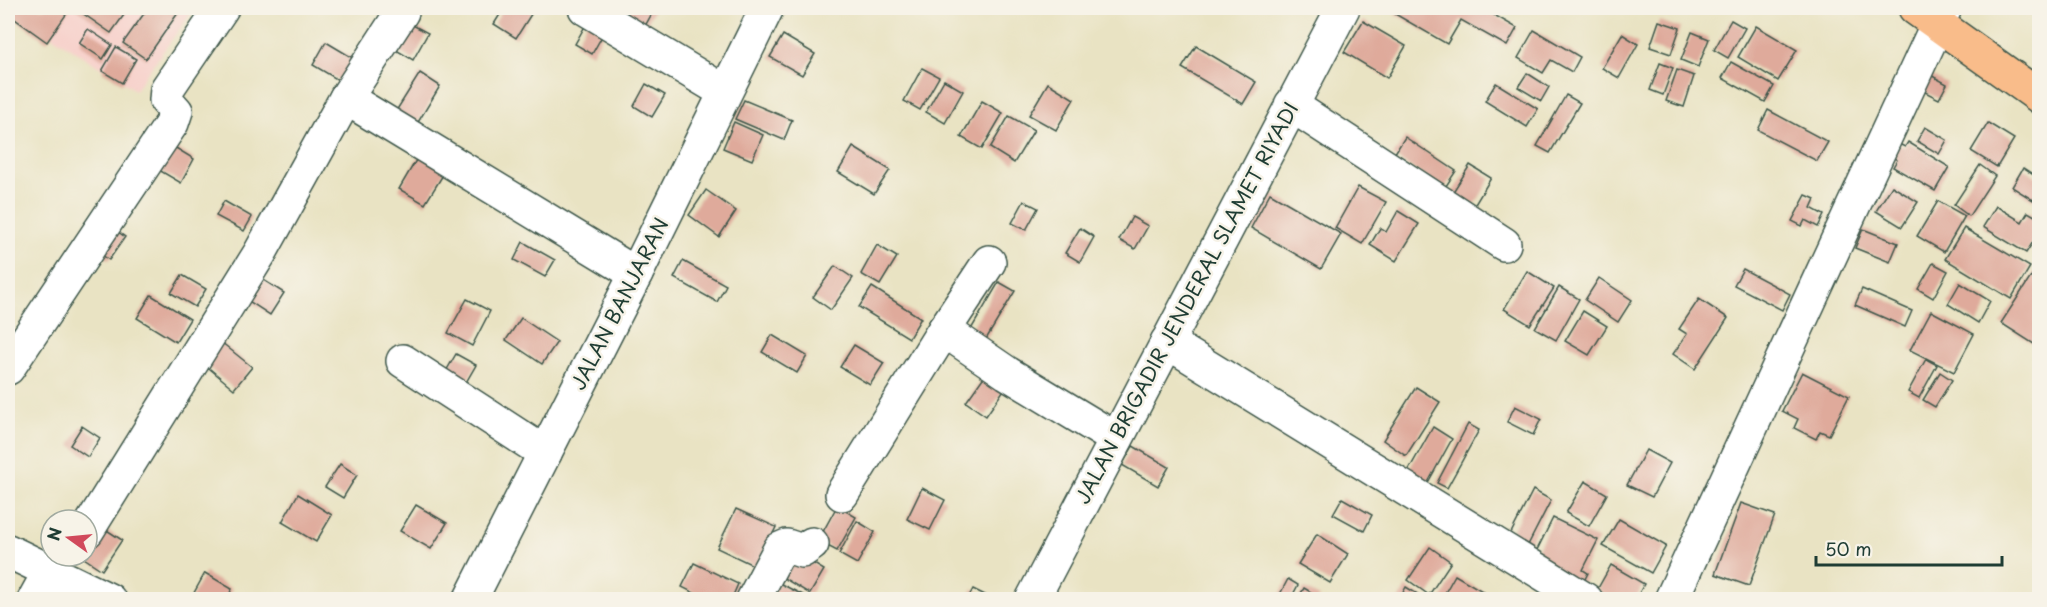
<svg xmlns="http://www.w3.org/2000/svg" width="2047" height="607" viewBox="0 0 2047 607" font-family="'Playpen Sans',sans-serif">
<rect width="100%" height="100%" fill="#f7f3e8"/>
<filter id="ink" filterUnits="userSpaceOnUse"><feTurbulence type="fractalNoise" baseFrequency=".0167" numOctaves="2"/><feDisplacementMap in="SourceGraphic" scale="12" xChannelSelector="R" yChannelSelector="G"/><feConvolveMatrix kernelMatrix="1 2 1 2 8 2 1 2 1" color-interpolation-filters="sRGB"/></filter>
<filter id="wash" filterUnits="userSpaceOnUse"><feTurbulence type="fractalNoise" baseFrequency=".008" numOctaves="4" result="noise"/><feDisplacementMap in="SourceGraphic" scale="24" xChannelSelector="R" yChannelSelector="G"/><feGaussianBlur stdDeviation="1.35" result="paint"/><feColorMatrix in="noise" values="0 0 0 0 0 0 0 0 0 0 0 0 0 0 0 0 0 1.4 0 .05"/><feComposite in="paint" operator="in"/></filter>
<g filter="url(#wash)">
<rect width="100%" height="100%" fill="#e9e3c3"/>
<path fill="#f7d0ca" d="M8 8H195L135 90Z"/>
<g id="blocks">
<g fill="#dfaa9b">
<path d="M8 8H67L70 9 47 42 8 14Z"/>
<path d="M75 8H129L111 33Z"/>
<path d="M148 8H169L178 13 146 59 123 43Z"/>
<path d="M504 8H535L516 38 494 24Z"/>
<path d="M630 8H655L640 35 620 25Z"/>
<path d="M1399 8H1482L1517 28 1507 46 1461 20 1447 44 1395 14Z"/>
<path d="M589 19 606 29 592 54 575 44Z"/>
<path d="M1731 20 1745 28 1728 58 1714 50Z"/>
<path d="M405 21 428 33 413 60 391 47Z"/>
<path d="M1363 21 1406 46 1387 78 1344 52Z"/>
<path d="M1659 21 1680 28 1671 54 1650 47Z"/>
<path d="M1756 26 1797 50 1778 81 1738 57Z"/>
<path d="M88 29 112 45 103 59 79 43Z"/>
<path d="M1534 30 1580 57 1572 72 1551 60 1543 73 1518 58Z"/>
<path d="M1692 32 1709 39 1698 67 1681 60Z"/>
<path d="M1622 34 1638 44 1619 78 1602 68Z"/>
<path d="M783 35 815 54 802 75 770 57Z"/>
<path d="M326 42 358 61 345 84 313 65Z"/>
<path d="M1196 46 1256 82 1243 104 1182 68Z"/>
<path d="M116 47 136 59 122 83 102 71Z"/>
<path d="M1731 62 1774 86 1765 102 1722 78Z"/>
<path d="M1660 63 1673 68 1663 95 1650 90Z"/>
<path d="M922 68 939 77 920 110 904 101Z"/>
<path d="M1677 70 1694 76 1684 107 1666 101Z"/>
<path d="M1925 72 1947 84 1939 99 1917 88Z"/>
<path d="M420 73 440 86 417 124 396 111Z"/>
<path d="M1527 73 1549 87 1541 101 1518 87Z"/>
<path d="M944 80 963 91 945 123 926 112Z"/>
<path d="M1048 83 1074 99 1056 130 1029 115Z"/>
<path d="M1496 83 1538 109 1527 127 1485 101Z"/>
<path d="M646 84 665 95 652 117 634 106Z"/>
<path d="M1566 95 1580 103 1550 153 1537 146Z"/>
<path d="M744 100 792 120 784 140 735 119Z"/>
<path d="M982 101 1003 113 982 149 961 137Z"/>
<path d="M1768 110 1828 142 1817 161 1758 130Z"/>
<path d="M1009 116 1034 130 1014 163 990 148Z"/>
<path d="M734 122 763 135 752 160 723 148Z"/>
<path d="M1988 123 2014 139 1997 167 1971 151Z"/>
<path d="M1925 127 1947 140 1939 154 1917 141Z"/>
<path d="M1405 137 1456 171 1444 189 1393 156Z"/>
<path d="M166 142 194 159 181 183 152 166Z"/>
<path d="M1908 142 1949 167 1935 191 1893 167 1897 160 1890 155 1897 143 1905 147Z"/>
<path d="M853 147 890 170 874 194 838 172Z"/>
<path d="M419 155 446 170 425 204 399 189Z"/>
<path d="M1470 165 1491 178 1471 211 1449 198Z"/>
<path d="M1980 165 1995 176 1969 216 1954 205Z"/>
<path d="M2023 168 2040 179V190L2033 200 2012 187Z"/>
<path d="M1892 186 1918 202 1902 227 1876 211Z"/>
<path d="M1358 187 1386 202 1362 244 1335 228Z"/>
<path d="M706 190 736 211 719 237 689 215Z"/>
<path d="M1270 193 1341 234 1321 269 1251 228Z"/>
<path d="M1806 195 1815 199 1811 208 1824 215 1818 227 1805 220 1802 226 1792 221Z"/>
<path d="M224 201 252 217 244 231 216 216Z"/>
<path d="M1024 201 1038 208 1026 230 1012 223Z"/>
<path d="M1938 201 1965 216 1944 252 1917 236Z"/>
<path d="M1996 206 2022 222 2028 212 2040 219V231L2026 253 1983 227Z"/>
<path d="M1398 211 1419 224 1396 261 1370 245 1380 228 1386 232Z"/>
<path d="M1132 217 1148 226 1135 249 1119 240Z"/>
<path d="M107 224 125 237 109 260 91 247Z"/>
<path d="M1080 228 1094 237 1080 262 1065 253Z"/>
<path d="M1964 228 2030 267 2011 299 1945 259Z"/>
<path d="M1863 229 1898 243 1890 262 1855 248Z"/>
<path d="M523 242 555 260 545 277 514 260Z"/>
<path d="M877 245 897 257 880 285 861 274Z"/>
<path d="M683 261 726 285 717 302 674 278Z"/>
<path d="M1933 263 1948 271 1933 298 1918 289Z"/>
<path d="M2040 263V348L2001 323Z"/>
<path d="M835 266 853 278 831 310 813 297Z"/>
<path d="M1743 269 1790 294 1782 310 1734 285Z"/>
<path d="M1527 271 1554 288 1530 325 1504 309Z"/>
<path d="M254 274 284 293 270 315 241 296Z"/>
<path d="M182 275 206 289 195 307 171 293Z"/>
<path d="M1599 278 1632 300 1618 322 1585 300Z"/>
<path d="M999 282 1015 291 982 346 967 336Z"/>
<path d="M1960 283 1990 301 1978 323 1948 304Z"/>
<path d="M872 287 921 318 909 338 859 307Z"/>
<path d="M1559 287 1579 299 1556 340 1535 328Z"/>
<path d="M1862 289 1912 311 1905 327 1855 305Z"/>
<path d="M151 295 190 319 176 342 137 318Z"/>
<path d="M467 299 490 311 472 346 448 333Z"/>
<path d="M1699 299 1728 318 1695 369 1673 354 1687 334 1679 329Z"/>
<path d="M1583 311 1607 326 1589 355 1565 341Z"/>
<path d="M1931 311 1974 334 1954 372 1910 350Z"/>
<path d="M521 318 557 342 542 364 506 340Z"/>
<path d="M772 335 807 356 797 373 762 352Z"/>
<path d="M221 342 252 367 234 389 204 364Z"/>
<path d="M854 345 884 363 870 385 840 367Z"/>
<path d="M456 354 476 365 461 391 441 380Z"/>
<path d="M1926 359 1937 365 1919 398 1908 392Z"/>
<path d="M990 368 1010 381 986 416 966 402Z"/>
<path d="M1802 372 1849 396 1829 435 1820 431 1816 439 1794 428 1798 419 1782 411Z"/>
<path d="M1940 372 1952 380 1935 407 1923 400Z"/>
<path d="M1416 387 1440 402 1406 456 1383 440Z"/>
<path d="M1515 406 1541 419 1533 435 1507 422Z"/>
<path d="M1468 424 1479 430 1447 488 1437 483Z"/>
<path d="M82 426 100 438 88 457 70 445Z"/>
<path d="M1433 427 1452 439 1426 486 1406 475Z"/>
<path d="M1133 446 1169 467 1158 486 1122 465Z"/>
<path d="M1646 450 1670 463 1652 497 1627 485Z"/>
<path d="M340 464 357 475 343 498 325 487Z"/>
<path d="M1585 481 1607 494 1589 526 1566 513Z"/>
<path d="M922 488 945 500 930 530 907 519Z"/>
<path d="M1533 490 1551 500 1528 545 1510 535Z"/>
<path d="M298 494 332 515 316 542 282 522Z"/>
<path d="M1342 498 1372 515 1364 531 1333 514Z"/>
<path d="M1741 503 1775 515 1749 586 1715 574Z"/>
<path d="M416 505 447 523 431 549 400 531Z"/>
<path d="M837 506 856 517 837 551 818 541Z"/>
<path d="M736 509 776 527 757 567 717 548Z"/>
<path d="M1553 518 1598 540 1583 570 1588 573 1582 585 1532 560Z"/>
<path d="M1619 519 1666 546 1651 573 1603 546Z"/>
<path d="M857 521 875 532 857 564 839 554Z"/>
<path d="M99 525 122 540 102 570 81 556H87V544Z"/>
<path d="M1317 534 1348 554 1330 583 1298 564Z"/>
<path d="M1430 547 1451 562 1429 595 1408 580Z"/>
<path d="M791 550 824 570 810 594 777 574Z"/>
<path d="M694 563 738 584 731 600H708L682 587Z"/>
<path d="M1611 565 1644 584 1635 600H1614L1597 590Z"/>
<path d="M205 573 232 589 226 600H190Z"/>
<path d="M1455 575 1484 592 1480 600H1441Z"/>
<path d="M1288 579 1298 585 1290 600H1277Z"/>
<path d="M777 582 813 600H769Z"/>
<path d="M1406 587 1427 600H1399Z"/>
<path d="M1304 588 1319 597 1317 600H1297Z"/>
<path d="M973 589 995 600H967Z"/>
</g>
</g>
</g>
<g filter="url(#ink)">
<use href="#blocks" fill-opacity="0" stroke="#3d5649" stroke-width="1.5"/>
<g fill="none" stroke-linecap="round" stroke-linejoin="round">
<defs>
<g id="minor">
<path d="M585 8 725 92"/>
<path d="M346 98 636 274"/>
<path d="M1291 105 1504 244"/>
<path d="M989 262 944 330 1007 373 1116 439"/>
<path d="M1167 342 1586 600"/>
<path d="M403 361 545 453"/>
<path d="M8 368 172 123 176 111 166 100 167 89 222 8"/>
<path d="M842 494 944 330"/>
<path d="M87 531 260 253 346 98 402 12"/>
<path d="M8 551 109 600"/>
<path d="M34 600 50 571"/>
<path d="M470 600 636 274 767 8"/>
<path d="M753 600 780 549 787 546 802 551 812 544"/>
<path d="M1032 600 1343 8"/>
<path d="M1671 600 1945 8"/>
</g>
<path id="major" d="M1915 8 2040 97"/>
</defs>
<use href="#minor" stroke="#3d5649" stroke-width="36"/>
<use href="#major" stroke="#3d5649" stroke-width="36"/>
<use href="#minor" stroke="#fff" stroke-width="33"/>
<use href="#major" stroke="#f9bc8a" stroke-width="33"/>
</g>
</g>
<g text-anchor="middle" stroke-width="5" stroke-linejoin="round" paint-order="stroke">
<g font-size="20" fill="#1f3d34" stroke="#f7f3e8">
<text transform="translate(1187 303) rotate(-62)" y="7">JALAN BRIGADIR JENDERAL SLAMET RIYADI</text>
<text transform="translate(620 304) rotate(-63)" y="7">JALAN BANJARAN</text>
</g>
</g>
<rect width="2047" height="607" fill="none" stroke="#f7f3e8" stroke-width="30"/>
<g transform="translate(69 538) rotate(285)"><circle r="28" fill="#f7f3e8" stroke="#a1aaa0" stroke-width="1.5"/>
<path d="M0-4.5L10 22L0 15L-10 22Z" fill="#d1495b"/>
<text y="-9" font-size="16" font-weight="bold" text-anchor="middle" fill="#1f3d34">N</text>
</g>
<path d="M1816 556v9h186v-9" fill="none" stroke="#1f3d34" stroke-width="3"/>
<text x="1825" y="556" font-size="18" fill="#1f3d34" stroke="#f7f3e8" stroke-width="4.5" paint-order="stroke">50 m</text>
</svg>
